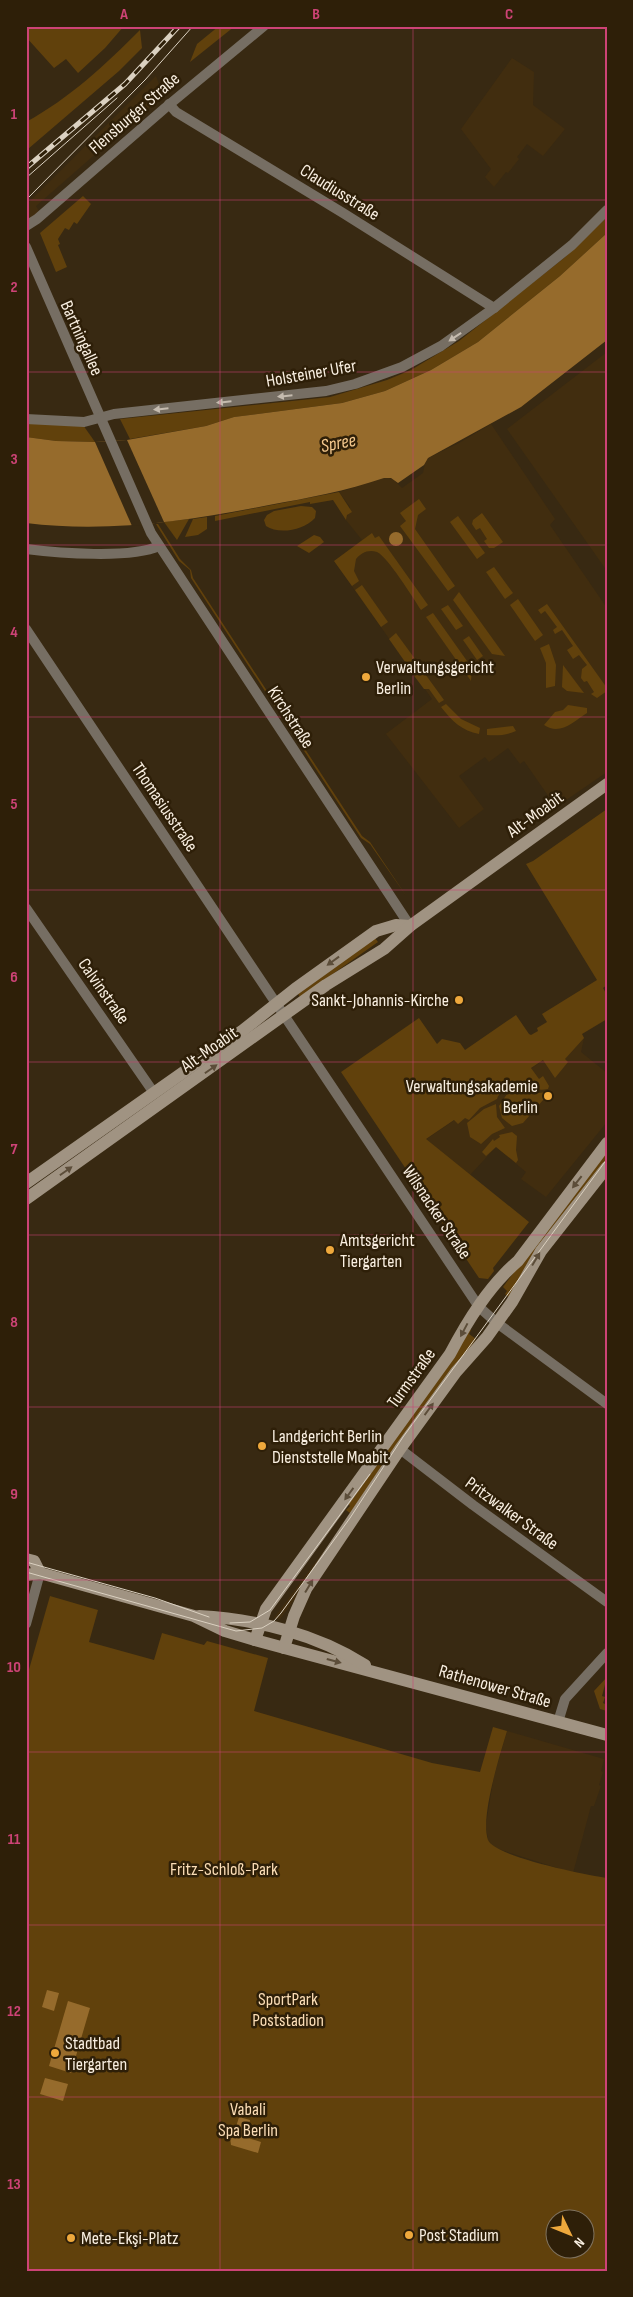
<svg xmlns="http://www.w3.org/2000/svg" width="633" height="2297" viewBox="0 0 633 2297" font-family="'Sofia Sans Condensed',sans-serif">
<rect width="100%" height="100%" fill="#382912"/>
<g fill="#412d0f">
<path d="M512 58 534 72 533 105 565 129 543 156 527 144 517 157 519 159 508 173 506 172 494 187 485 177 491 169 461 129Z"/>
<path d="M156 76 163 95 36 206 39 211 26 222V205Z"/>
<path d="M607 352V571L507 429Z"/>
<path d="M491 424 555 519 550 525 607 608V772L556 807 524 761 520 764 508 748 489 762 485 757 459 776 484 809 459 828 386 734 383 736 432 699 334 561 362 540 346 520 350 507 339 492 387 477 394 480 402 488 423 473 425 463 428 458 459 443Z"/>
<path d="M582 1034 584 1038 581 1052 607 1073V1122L546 1197 521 1179 526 1172 496 1147 470 1175 425 1140Z"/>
<path d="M327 1547 324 1559 286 1611 280 1619 274 1618Z"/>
<path d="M507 1731 604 1759 601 1771 603 1772 599 1785 601 1786 594 1806H591L573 1873 495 1848 488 1841 486 1825 489 1806 494 1776Z"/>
</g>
<g fill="#61410c" fill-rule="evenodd">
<path d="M26 26H124L105 48 78 73 66 59 54 68 26 37Z"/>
<path d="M219 26H235L190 62 197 44Z"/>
<path d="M140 30 142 48 119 71 28 149 26 147V122C70 98 105 65 140 30Z"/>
<path d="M83 196 91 204 77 224 74 222 69 230 65 228 58 239 60 244 58 245 67 267 56 272 40 233Z"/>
<path d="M607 217V233L560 276 478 342 431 370 385 391 342 403 234 417 206 426 130 439 120 419 330 397 387 380 411 370 459 341 564 258Z"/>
<path d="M26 421 83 425 95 442 56 441 26 437Z"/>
<path d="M339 492 352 512 347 515 346 520 333 500 310 504V502L215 521V516Z"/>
<path d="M419 499 426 509 418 515 415 529 455 586 448 591 400 526 406 521 400 513Z"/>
<path d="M301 506 312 507 316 511 315 518C304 530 279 535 266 526L264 520 267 515 274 511Z"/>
<path d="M482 513 503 542 494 548H489L484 541 487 539 480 528 476 530 472 524 473 520Z"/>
<path d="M458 516 485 553 477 559 450 522Z"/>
<path d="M207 517V529L198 535 185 537 193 519Z"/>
<path d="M189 519 177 540 164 522Z"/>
<path d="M156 524H158L180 559 191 570 193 578 362 836 370 842 407 897 370 844 361 838 191 578 190 570 179 561Z"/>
<path d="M372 533 375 538 379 536 428 605 421 610C413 598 388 557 377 552 368 549 361 553 356 559L354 571 359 581 352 586 334 561Z"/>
<path d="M314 535 320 537 324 542 309 553 297 546Z"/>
<path d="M494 567 513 593 505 599 486 572Z"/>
<path d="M362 585 388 622 381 627 355 590Z"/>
<path d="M459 592 505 656 492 654 453 600Z"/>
<path d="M518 599 543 635 535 641 510 605Z"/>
<path d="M547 604 607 688V691L597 698 591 694 594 692 587 681 584 682 581 678 582 669 587 665 579 655 573 659 567 650 573 646 562 630 555 634 553 630 557 627 545 611 541 614 538 610Z"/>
<path d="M448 605 463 626 456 630 441 609Z"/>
<path d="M433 613 472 668 471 681 426 617Z"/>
<path d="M396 633 418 663 410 669 389 639Z"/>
<path d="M469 636 483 656 477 660 463 640Z"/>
<path d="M549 644 556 665 555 686 546 688V663L540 648Z"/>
<path d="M563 665 584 693 567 691 562 687Z"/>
<path d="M420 667 444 700 439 703 429 689H424L412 673Z"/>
<path d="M446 704 461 719 480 728 479 734C462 731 452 721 441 707Z"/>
<path d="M568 705 587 708V713C573 722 560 736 544 725L555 712 563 710Z"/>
<path d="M513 726 516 731C507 735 497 736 487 735V729Z"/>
<path d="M607 809V985L603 988 607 995V1019L582 1034 584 1038 565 1059 568 1062 555 1078 543 1060 531 1068 539 1079 543 1076 549 1086 548 1089C529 1093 525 1077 506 1091L504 1090 498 1096 497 1099 480 1108 469 1120 465 1118 458 1124 454 1120 426 1139 529 1222 493 1268 494 1271 488 1279 479 1278 341 1072 419 1018 437 1044 442 1039 460 1043 465 1050 516 1015 529 1034 531 1035 538 1031 537 1028 547 1022 542 1014 597 980 526 864 533 861Z"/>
<path d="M375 938 378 942 300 997 298 994Z"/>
<path d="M519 1087 538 1093 550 1092 523 1123 512 1126 502 1118 499 1106 507 1094Z"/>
<path d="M496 1104 497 1117 505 1128 492 1134 481 1144 470 1137 467 1123 484 1109Z"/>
<path d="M512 1132 517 1136 516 1150 518 1160 516 1163 496 1147 486 1156 482 1152 493 1139 494 1141 500 1137 499 1135Z"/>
<path d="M607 1147V1163L511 1299 505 1294 507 1291 503 1287Z"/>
<path d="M468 1327 471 1330 469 1334 476 1339 354 1516 346 1510 350 1506 346 1502Z"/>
<path d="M50 1596 98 1610 89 1642 154 1660 162 1633 204 1645 207 1641 268 1658 254 1711 432 1763 480 1772 493 1727 507 1731C500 1755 480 1817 488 1840 495 1857 587 1875 607 1878V2271H26V1680ZM556 2220H586V2250H556Z"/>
<path d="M607 1677 602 1696 605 1697 603 1703 607 1705V1711L600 1709 594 1691Z"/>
</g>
<g fill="#966b2c">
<path d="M607 233V340L521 407 428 458 424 465 398 483 391 478H384C346 491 308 498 269 505 189 521 108 533 26 523V437L56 441 95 442 127 440 206 426 234 417 342 403 385 391 431 370 478 342 560 276Z"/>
<circle cx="396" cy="539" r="7"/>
<path d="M47 1990 59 1993 54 2011 42 2007Z"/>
<path d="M68 2001 90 2008 71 2073 49 2066Z"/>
<path d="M45 2078 68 2084 63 2101 40 2094Z"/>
<path d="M239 2117 250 2120 249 2124H245L242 2136 261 2142 258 2153 231 2145 230 2137H233Z"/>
</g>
<path fill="#382912" d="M127 440 164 522 132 526 95 442Z"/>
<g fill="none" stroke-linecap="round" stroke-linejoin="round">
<g stroke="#766e63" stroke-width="10">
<path d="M169 104 176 112 343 213 494 308"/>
<path d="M26 226 37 219 165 108 264 26"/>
<path d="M26 247 151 533 410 926"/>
<path d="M26 419 84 422 114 414 326 391 355 384 402 367 441 346 494 308 572 245 607 210"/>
<path d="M26 549C58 553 131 559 159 546"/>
<path d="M26 629 479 1307 497 1323 607 1404"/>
<path d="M26 908 154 1093"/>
<path d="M400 1449 473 1505 607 1602"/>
<path d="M26 1624 40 1573"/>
<path d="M558 1722 565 1699 607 1653"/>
</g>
<g stroke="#a09382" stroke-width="12">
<path d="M26 1183 242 1031 295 989 376 931 396 925 410 926"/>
<path d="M26 1199 326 985 384 949 410 926 607 784"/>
<path d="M26 1559 34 1561 40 1573"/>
<path d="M26 1575 40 1573 194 1616 225 1631 255 1640 607 1735"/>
<path d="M199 1616C256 1619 316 1634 365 1665"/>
<path d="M255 1640 266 1609 450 1354C468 1320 489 1286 518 1261L607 1143"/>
<path d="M284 1648 294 1616 306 1589 400 1449 456 1372 487 1337 512 1302 541 1251 607 1167"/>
</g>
<g stroke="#dbd1c1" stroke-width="1">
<path d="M26 178 117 98"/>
<path d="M26 200 145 80 193 26"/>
<path d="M26 1562 155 1598 209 1617"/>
<path d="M26 1572 236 1631 262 1628 274 1621 281 1613 350 1518 403 1437 607 1159"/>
<path d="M230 1623 250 1622 270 1610 370 1474"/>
</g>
<defs>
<path id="rail" d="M26 168 125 84 179 26"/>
</defs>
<use href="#rail" stroke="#dbd1c1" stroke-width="5"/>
<use href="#rail" stroke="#2e1f08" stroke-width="3" stroke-dasharray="9" stroke-linecap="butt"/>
</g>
<defs><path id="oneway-solid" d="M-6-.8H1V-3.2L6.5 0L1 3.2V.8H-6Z" transform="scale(1.25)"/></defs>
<g fill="#c5bbaf">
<use href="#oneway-solid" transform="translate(455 337) rotate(146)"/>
<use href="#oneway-solid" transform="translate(285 396) rotate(174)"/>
<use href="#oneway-solid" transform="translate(224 402) rotate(174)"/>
<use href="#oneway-solid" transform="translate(161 409) rotate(174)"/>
</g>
<g fill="#5c4d39">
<use href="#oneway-solid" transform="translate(333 961) rotate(144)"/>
<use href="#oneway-solid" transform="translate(211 1069) rotate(-35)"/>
<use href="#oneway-solid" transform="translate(66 1171) rotate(-35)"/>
<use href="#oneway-solid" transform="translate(577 1182) rotate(128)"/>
<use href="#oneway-solid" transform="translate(536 1259) rotate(-59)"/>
<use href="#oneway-solid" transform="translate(464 1330) rotate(118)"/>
<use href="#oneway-solid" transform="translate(429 1409) rotate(-54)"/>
<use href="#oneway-solid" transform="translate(349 1494) rotate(126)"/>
<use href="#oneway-solid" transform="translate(309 1586) rotate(-59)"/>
<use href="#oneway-solid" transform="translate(334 1661) rotate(15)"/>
</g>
<path fill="none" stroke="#cd4376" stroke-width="1" stroke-opacity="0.55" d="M220 26V2271M413 26V2271M26 200H607M26 372H607M26 545H607M26 717H607M26 890H607M26 1062H607M26 1235H607M26 1407H607M26 1580H607M26 1752H607M26 1925H607M26 2097H607"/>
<g fill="#eea83c" stroke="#2e1f08" stroke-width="2">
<circle cx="366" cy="677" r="5"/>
<circle cx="459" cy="1000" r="5"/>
<circle cx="548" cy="1096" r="5"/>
<circle cx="330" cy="1250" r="5"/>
<circle cx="262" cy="1446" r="5"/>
<circle cx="55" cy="2053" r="5"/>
<circle cx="409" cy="2235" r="5"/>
<circle cx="71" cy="2238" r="5"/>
</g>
<g text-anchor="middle" stroke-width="5" stroke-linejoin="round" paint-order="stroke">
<g font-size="18" fill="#f9efe1" stroke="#2e1f08">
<text transform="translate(134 113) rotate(-41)" y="6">Flensburger Straße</text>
<text transform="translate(340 192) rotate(32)" y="6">Claudiusstraße</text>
<text transform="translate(82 338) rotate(66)" y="6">Bartningallee</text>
<text transform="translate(311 373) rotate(-10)" y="6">Holsteiner Ufer</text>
<text transform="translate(291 717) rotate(57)" y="6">Kirchstraße</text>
<text transform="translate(165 807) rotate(56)" y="6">Thomasiusstraße</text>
<text transform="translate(535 814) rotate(-36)" y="6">Alt-Moabit</text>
<text transform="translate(104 991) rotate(55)" y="6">Calvinstraße</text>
<text transform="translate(209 1049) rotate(-35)" y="6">Alt-Moabit</text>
<text transform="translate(437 1212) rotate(56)" y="6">Wilsnacker Straße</text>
<text transform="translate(411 1378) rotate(-54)" y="6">Turmstraße</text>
<text transform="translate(512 1513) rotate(36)" y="6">Pritzwalker Straße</text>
<text transform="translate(495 1686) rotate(16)" y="6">Rathenower Straße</text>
</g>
<g font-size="18" fill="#f9efe1" stroke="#2e1f08" text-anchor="start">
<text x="376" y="673">Verwaltungsgericht<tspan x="376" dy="21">Berlin</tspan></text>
<text x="449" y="1006" text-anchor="end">Sankt-Johannis-Kirche</text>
<text x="538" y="1092" text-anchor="end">Verwaltungsakademie<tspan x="538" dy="21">Berlin</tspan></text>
<text x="340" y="1246">Amtsgericht<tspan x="340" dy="21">Tiergarten</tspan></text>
<text x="272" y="1442">Landgericht Berlin<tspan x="272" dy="21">Dienststelle Moabit</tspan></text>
<text x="65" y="2049">Stadtbad<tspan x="65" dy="21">Tiergarten</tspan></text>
<text x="419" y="2241">Post Stadium</text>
<text x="81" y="2244">Mete-Ekşi-Platz</text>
</g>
<g font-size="18" fill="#fbddb6" stroke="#2e1f08">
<text x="224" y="1875">Fritz-Schloß-Park</text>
<text x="288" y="2005">SportPark<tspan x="288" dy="21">Poststadion</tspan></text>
<text x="248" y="2115">Vabali<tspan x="248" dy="21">Spa Berlin</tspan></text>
</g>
<g font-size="19" font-style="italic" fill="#f4c88d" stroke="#2e1f08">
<text transform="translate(338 442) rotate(-11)" y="7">Spree</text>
</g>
</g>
<rect width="633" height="2297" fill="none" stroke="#2e1f08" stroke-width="55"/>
<g transform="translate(570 2234) rotate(133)"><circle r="24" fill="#2e1f08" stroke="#7f725f"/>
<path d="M0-4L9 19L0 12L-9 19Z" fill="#eea83c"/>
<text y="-8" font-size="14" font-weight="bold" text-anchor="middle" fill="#f9efe1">N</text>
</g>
<rect x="28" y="28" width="578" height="2242" fill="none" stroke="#cd4376" stroke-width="2"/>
<g font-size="16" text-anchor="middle" font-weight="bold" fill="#cd4376">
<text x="124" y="19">A</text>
<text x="316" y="19">B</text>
<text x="509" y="19">C</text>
<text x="14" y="119">1</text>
<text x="14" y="292">2</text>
<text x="14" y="464">3</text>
<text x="14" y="637">4</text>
<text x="14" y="809">5</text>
<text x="14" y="982">6</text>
<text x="14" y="1154">7</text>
<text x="14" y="1327">8</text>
<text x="14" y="1499">9</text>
<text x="14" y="1672">10</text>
<text x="14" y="1844">11</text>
<text x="14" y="2016">12</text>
<text x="14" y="2189">13</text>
</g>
</svg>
